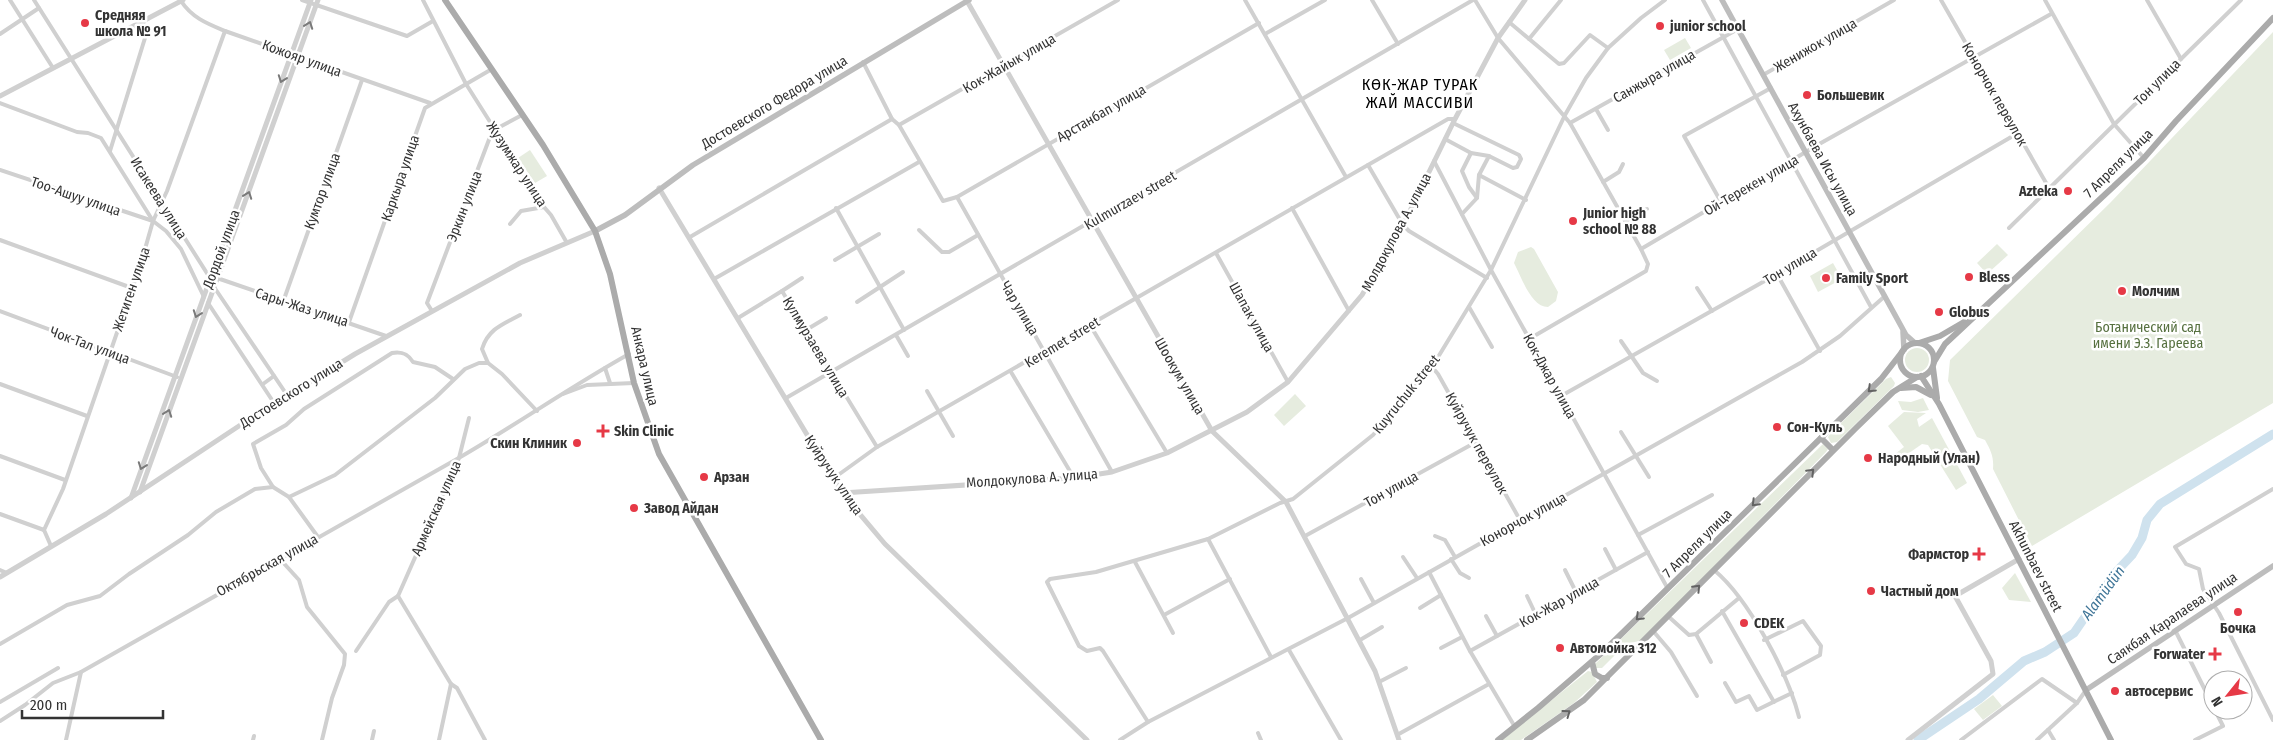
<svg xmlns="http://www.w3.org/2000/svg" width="2273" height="740" viewBox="0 0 2273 740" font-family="'Fira Sans Condensed',sans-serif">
<rect width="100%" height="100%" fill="#fff"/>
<g fill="#e6ecdf">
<path d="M2273 32V403L2032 546 1993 469C1994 457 1991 451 1985 440L1977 437 1948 381 1950 360 2110 203Z"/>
<path d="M1685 38 1691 48 1670 60 1664 50Z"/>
<path d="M530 150 547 176 535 183 518 158Z"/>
<path d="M1997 244 2008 255 1987 274 1977 263Z"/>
<path d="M1531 247 1534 249 1558 292 1556 301 1548 307C1531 307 1521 276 1514 263L1518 252Z"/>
<path d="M1833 263 1842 279 1818 292 1810 276Z"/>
<circle cx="1917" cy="360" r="12"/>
<path d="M1891 377 1895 383 1894 386 1837 442 1831 443 1828 437 1830 434 1886 379Z"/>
<path d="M1295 394 1306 406 1284 426 1274 415Z"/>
<path d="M1923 398 1929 410 1918 412 1902 410 1898 401 1911 402Z"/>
<path d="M1904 412 1926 413 1917 419 1919 427 1932 418 1967 483 1956 490 1928 445 1922 444 1899 460 1895 454 1904 447 1888 426Z"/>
<path d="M1823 444 1828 449 1826 452 1674 607 1639 641 1626 644 1602 668H1595V664Z"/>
<path d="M2015 573 2031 602 2009 600 2002 588Z"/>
<path d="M1588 671 1592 672 1597 682 1574 703 1521 740H1502Z"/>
<path d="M1993 695 2002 706 1983 720 1974 709Z"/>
</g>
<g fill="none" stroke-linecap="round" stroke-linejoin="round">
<path stroke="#cfe2ee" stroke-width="9" d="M1918 740 1979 699 2024 661 2045 652 2074 633 2116 572 2132 555 2142 538 2147 520 2160 504 2273 434"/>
<g stroke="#d0d0d0" stroke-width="4">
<path d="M10 0 53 68"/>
<path d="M34 0 210 278 214 287 287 395"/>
<path d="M302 0 407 36 433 21"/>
<path d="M423 0 466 84 544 207 551 215 567 243"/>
<path d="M1245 0 1346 177"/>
<path d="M1372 0 1398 44"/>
<path d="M1475 0 1498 38 1570 123 1641 249"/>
<path d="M1703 0 1871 307"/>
<path d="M1941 0 2049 188"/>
<path d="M2045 0 2114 124 2144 158"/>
<path d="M2147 0 2181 59"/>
<path d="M181 1C192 18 208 24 225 31L430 103"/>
<path d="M1509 22 1559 64 1564 63 1590 35 1608 48"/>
<path d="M0 34 39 8"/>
<path d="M1265 34 1325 0"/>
<path d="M1529 39 1561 0"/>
<path d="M863 62 892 119 899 125 943 201 957 197 1259 23"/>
<path d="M1763 75 1894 0"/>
<path d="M0 103 77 132 88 133 101 138 153 221 166 231 181 249 204 297"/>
<path d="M1596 109 1608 130"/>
<path d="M1453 123 1519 155 1521 159 1517 167 1513 168 1489 156"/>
<path d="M1570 123 1738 29"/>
<path d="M899 125 1118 0"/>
<path d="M1445 139 1471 153 1489 156 1479 175 1477 198 1462 214"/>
<path d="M110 151 145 38 143 21"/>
<path d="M1471 153 1462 171 1469 187 1477 198"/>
<path d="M1434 161 1491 270 1668 589"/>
<path d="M1368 165 1403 225 1409 231 1487 278"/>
<path d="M0 170 153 221"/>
<path d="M1479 175 1526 200"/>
<path d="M1603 182 1619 172 1623 164"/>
<path d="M957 197 1112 472"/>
<path d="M1721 202 1684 136 1771 88"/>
<path d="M836 208 904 330"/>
<path d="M1292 208 1349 311"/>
<path d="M1626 221 1647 209"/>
<path d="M510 224 521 211 544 207"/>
<path d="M2009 228 2241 0"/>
<path d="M919 230 942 252H949L978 235"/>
<path d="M690 237 892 119"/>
<path d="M0 240 132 288"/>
<path d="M1216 253 1288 382"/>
<path d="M835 260 879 234"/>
<path d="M1777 274 1820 351"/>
<path d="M217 278 386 336"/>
<path d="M714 279 919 162"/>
<path d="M1697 288 1712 311"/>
<path d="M782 291 802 278"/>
<path d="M283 302 362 80"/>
<path d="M857 302 903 272"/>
<path d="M208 303 274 403"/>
<path d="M1469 307 1492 347"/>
<path d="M0 311 177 377"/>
<path d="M432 311 427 303 490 137 494 130 522 115"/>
<path d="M738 318 782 291 877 447"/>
<path d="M349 322 425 108 492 69"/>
<path d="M1090 325 1167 453"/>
<path d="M806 330 826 318"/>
<path d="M896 335 908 356"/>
<path d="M1529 339 1646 271 1648 264 1641 249 1821 143 2051 14"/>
<path d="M1621 341 1643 373 1657 381"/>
<path d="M488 363 482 349C488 329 503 324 520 315"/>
<path d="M1432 367 1438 374 1520 520"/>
<path d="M605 368 610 383"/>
<path d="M1011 372 1074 478"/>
<path d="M0 384 87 416"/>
<path d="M263 384 274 376"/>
<path d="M927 391 953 436"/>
<path d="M563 394 587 385 634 383"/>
<path d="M1561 396 1777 274 2018 133"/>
<path d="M786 398 1473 0"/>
<path d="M1621 432 1649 477"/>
<path d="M0 456 65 480"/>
<path d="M834 478 877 447 1448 119H1455"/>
<path d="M2273 489 2175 547 2186 564 2199 569 2203 589 2219 613 2273 720"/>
<path d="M289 497 335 475 435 398 465 369 479 363H488L502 374 537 411"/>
<path d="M0 514 44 530"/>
<path d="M1638 535 1712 495"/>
<path d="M1305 536 1478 441"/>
<path d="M1435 536 1445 540 1455 557"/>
<path d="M318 537 289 497 273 487 261 468 253 444 286 425 304 409 392 353C402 351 408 354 413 362L435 367 453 379"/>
<path d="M1208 539 1271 657"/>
<path d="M51 546 44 530 63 489 141 263 153 221 167 191 225 31"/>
<path d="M1605 549 1616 570"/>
<path d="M1403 557 1417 578"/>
<path d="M279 558 299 580 307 607 345 654 344 665 332 698 322 740"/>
<path d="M1451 559 1460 573 1469 578"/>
<path d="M1135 562 1173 633"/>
<path d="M0 570 7 573"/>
<path d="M1565 570 1576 592"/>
<path d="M1714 570C1749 599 1788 674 1799 717"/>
<path d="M1429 572 1470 651 1515 727"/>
<path d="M1361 579 1374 603"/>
<path d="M398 596 459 458 469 418"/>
<path d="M398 596 451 684 457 688 485 740"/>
<path d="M1527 596 1536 615"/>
<path d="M1420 608 1441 595"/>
<path d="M1722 611 1774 702"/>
<path d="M1164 615 1230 579"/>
<path d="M1486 616 1497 636"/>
<path d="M1669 617 1689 635 1696 634 1739 598"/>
<path d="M1654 632 1671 652 1697 696"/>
<path d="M2176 632 2213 706"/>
<path d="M1696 634 1711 662"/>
<path d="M1360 640 1382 627"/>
<path d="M1764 640 1803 621 1821 646 1820 655 1783 675"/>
<path d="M0 644 67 605 100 596 129 574 188 535 216 512 255 489 273 487"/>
<path d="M1441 648 1462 637"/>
<path d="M1289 650 1341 740"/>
<path d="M356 651 389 602 398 596"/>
<path d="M1470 651 1648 552"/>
<path d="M1379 682 1406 668"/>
<path d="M1725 683 1736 702 1749 696 1757 710 1792 693"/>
<path d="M0 702 58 668"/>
<path d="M0 721 25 705 53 683 81 672C206 600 332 530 457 459 516 425 570 387 629 354"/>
<path d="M1148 722 1103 651 1100 648 1087 651 1079 646 1047 582 1050 579 1096 572 1208 539 1280 503 1293 499 1373 435 1432 367 1491 270 1565 115 1586 78 1608 48 1641 18 1665 0"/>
<path d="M2048 730 2054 740"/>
<path d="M1258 733 1261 740"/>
<path d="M1397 735 1489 684"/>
<path d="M66 740 81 672"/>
<path d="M253 740 254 736"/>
<path d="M372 740 374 731"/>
<path d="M439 740 451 684"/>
<path d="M1120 740 1148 722 1348 618 1802 362 1840 336 1885 296"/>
<path d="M1961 740 2042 679 2077 703 2086 690"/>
<path d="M2037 740 2077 703"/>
<path d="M2195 740 2223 726 2215 710"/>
</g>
<g stroke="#d0d0d0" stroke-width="5">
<path d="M967 1 1212 431 1286 502 1375 671 1399 740"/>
<path d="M0 96 183 0"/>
<path d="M659 188 842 493 885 544 1087 740"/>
<path d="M140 492 318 0"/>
<path d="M842 493 1074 478 1112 472 1167 453 1247 412 1288 382 1362 295 1403 225 1455 119 1498 38 1525 0"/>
<path d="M131 498 311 0"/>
<path d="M0 577 106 514 248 420 355 354 520 263 595 231"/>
<path d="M1908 740 1993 674 1991 661 1955 596 2019 559"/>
</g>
<g stroke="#bdbdbd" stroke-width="5.5">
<path d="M1722 0 1906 335 1915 343"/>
<path d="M595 231 625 215 693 165 969 0"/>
<path d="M1903 332 1904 350"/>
<path d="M2086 690 2273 566"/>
</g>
<g stroke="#ababab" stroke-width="6">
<path d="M445 0 543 145 595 231 610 274 634 383 659 454 821 740"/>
<path d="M1919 343 1940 336 1964 322"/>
<circle cx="1917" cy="360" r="17"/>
<path d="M1934 362 1945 344 2144 158 2176 121 2273 18"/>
<path d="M1933 368 1937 398"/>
<path d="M1921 376 1939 404 2111 740"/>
<path d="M1901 388 1916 387 1931 395"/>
<path d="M1821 438 1833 450"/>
<path d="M1592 662 1595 674 1602 678H1607"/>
<path d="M1498 740 1538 708 1604 651 1881 379 1902 352"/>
<path d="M1527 740 1584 700 1856 428 1893 392 1917 377"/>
</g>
</g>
<defs><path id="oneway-chevron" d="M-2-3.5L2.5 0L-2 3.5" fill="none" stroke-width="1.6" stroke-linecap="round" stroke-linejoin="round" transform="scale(1.25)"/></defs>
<g stroke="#7a7a7a">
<use href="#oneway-chevron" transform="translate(309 25) rotate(-70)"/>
<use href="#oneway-chevron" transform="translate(282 79) rotate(110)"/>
<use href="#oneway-chevron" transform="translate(248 195) rotate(-70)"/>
<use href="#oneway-chevron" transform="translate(197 314) rotate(110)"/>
<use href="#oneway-chevron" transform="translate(168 413) rotate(-70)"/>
<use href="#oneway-chevron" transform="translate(142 466) rotate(110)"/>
</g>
<g stroke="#636363">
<use href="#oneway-chevron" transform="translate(1871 389) rotate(136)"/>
<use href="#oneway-chevron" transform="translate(1811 472) rotate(-45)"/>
<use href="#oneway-chevron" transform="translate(1755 503) rotate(135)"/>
<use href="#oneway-chevron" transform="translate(1697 588) rotate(-46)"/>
<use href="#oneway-chevron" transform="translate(1639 617) rotate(136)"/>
<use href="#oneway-chevron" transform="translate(1567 713) rotate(-36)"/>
</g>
<g fill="#e63946" stroke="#fff" stroke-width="2">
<circle cx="85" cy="23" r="5"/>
<circle cx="1660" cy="26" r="5"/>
<circle cx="1807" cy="95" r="5"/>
<circle cx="2068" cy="191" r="5"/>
<circle cx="1573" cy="221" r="5"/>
<circle cx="1969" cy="277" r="5"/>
<circle cx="1826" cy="278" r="5"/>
<circle cx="2122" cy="291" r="5"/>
<circle cx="1939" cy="312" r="5"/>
<circle cx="1777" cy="427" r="5"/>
<path d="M600.5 423.5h5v5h5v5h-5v5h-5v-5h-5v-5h5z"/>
<circle cx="577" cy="443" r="5"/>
<circle cx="1868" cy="458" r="5"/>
<circle cx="704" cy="477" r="5"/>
<circle cx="634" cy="508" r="5"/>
<path d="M1976.5 546.5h5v5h5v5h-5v5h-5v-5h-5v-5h5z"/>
<circle cx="1871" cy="591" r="5"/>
<circle cx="2238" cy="612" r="5"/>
<circle cx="1744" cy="623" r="5"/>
<circle cx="1560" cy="648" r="5"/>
<path d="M2212.5 646.5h5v5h5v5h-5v5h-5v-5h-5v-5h5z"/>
<circle cx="2115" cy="691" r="5"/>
</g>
<g text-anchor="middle" stroke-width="5" stroke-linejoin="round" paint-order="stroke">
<g font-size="14" font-weight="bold" fill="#333" stroke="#fff" text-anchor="start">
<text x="95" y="20">Средняя<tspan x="95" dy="16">школа № 91</tspan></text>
<text x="1670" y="31">junior school</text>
<text x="1817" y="100">Большевик</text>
<text x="2058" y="196" text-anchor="end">Azteka</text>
<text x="1583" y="218">Junior high<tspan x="1583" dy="16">school № 88</tspan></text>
<text x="1979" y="282">Bless</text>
<text x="1836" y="283">Family Sport</text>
<text x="2132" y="296">Молчим</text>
<text x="1949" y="317">Globus</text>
<text x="1787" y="432">Сон-Куль</text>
<text x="614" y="436">Skin Clinic</text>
<text x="567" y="448" text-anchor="end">Скин Клиник</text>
<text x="1878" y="463">Народный (Улан)</text>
<text x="714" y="482">Арзан</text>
<text x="644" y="513">Завод Айдан</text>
<text x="1969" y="559" text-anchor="end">Фармстор</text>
<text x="1881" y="596">Частный дом</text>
<text x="1754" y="628">CDEK</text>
<text x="2238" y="633" text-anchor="middle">Бочка</text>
<text x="1570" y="653">Автомойка 312</text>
<text x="2205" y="659" text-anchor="end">Forwater</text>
<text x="2125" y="696">автосервис</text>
</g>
<g font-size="14" fill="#333" stroke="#fff">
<text transform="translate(1815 45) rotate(-30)" y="5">Женижок улица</text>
<text transform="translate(302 58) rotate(20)" y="5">Кожояр улица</text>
<text transform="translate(1009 63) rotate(-30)" y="5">Кок-Жайык улица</text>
<text transform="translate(1654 76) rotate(-30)" y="5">Санжыра улица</text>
<text transform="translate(2157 82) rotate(-45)" y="5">Тон улица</text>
<text transform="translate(1995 94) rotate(60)" y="5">Конорчок переулок</text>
<text transform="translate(774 102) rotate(-31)" y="5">Достоевского Федора улица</text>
<text transform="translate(1101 113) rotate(-30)" y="5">Арстанбап улица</text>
<text transform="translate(1823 159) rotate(61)" y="5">Ахунбаева Исы улица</text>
<text transform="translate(2118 163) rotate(-45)" y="5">7 Апреля улица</text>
<text transform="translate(517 164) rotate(57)" y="5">Жузумжар улица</text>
<text transform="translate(400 178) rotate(-71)" y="5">Каркыра улица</text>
<text transform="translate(1751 185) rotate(-30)" y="5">Ой-Терекен улица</text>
<text transform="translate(322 191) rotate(-70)" y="5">Кумтор улица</text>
<text transform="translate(76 196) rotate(19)" y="5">Тоо-Ашуу улица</text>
<text transform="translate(159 198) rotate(58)" y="5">Исакеева улица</text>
<text transform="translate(1130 200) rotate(-30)" y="5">Kulmurzaev street</text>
<text transform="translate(464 206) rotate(-69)" y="5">Эркин улица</text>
<text transform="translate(1396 232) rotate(-62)" y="5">Молдокулова А. улица</text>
<text transform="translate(221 249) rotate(-70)" y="5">Дордой улица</text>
<text transform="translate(1790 266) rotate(-31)" y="5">Тон улица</text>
<text transform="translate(131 289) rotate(-71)" y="5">Жетиген улица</text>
<text transform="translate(302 307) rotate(18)" y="5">Сары-Жаз улица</text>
<text transform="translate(1020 308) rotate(59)" y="5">Чар улица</text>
<text transform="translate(1252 317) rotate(61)" y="5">Шапак улица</text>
<text transform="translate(1062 342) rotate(-31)" y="5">Keremet street</text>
<text transform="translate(90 345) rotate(20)" y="5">Чок-Тал улица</text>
<text transform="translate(816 347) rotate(59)" y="5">Кулмурзаева улица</text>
<text transform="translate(645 366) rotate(77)" y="5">Анкара улица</text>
<text transform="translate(1180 376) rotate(60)" y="5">Шоокум улица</text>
<text transform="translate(1550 376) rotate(61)" y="5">Кок-Джар улица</text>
<text transform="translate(291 393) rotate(-32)" y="5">Достоевского улица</text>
<text transform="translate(1406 394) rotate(-51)" y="5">Kuyruchuk street</text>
<text transform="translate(1477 443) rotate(61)" y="5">Куйручук переулок</text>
<text transform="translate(834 475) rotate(56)" y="5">Куйручук улица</text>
<text transform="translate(1032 478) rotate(-4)" y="5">Молдокулова А. улица</text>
<text transform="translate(1391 489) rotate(-29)" y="5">Тон улица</text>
<text transform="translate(436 508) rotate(-66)" y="5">Армейская улица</text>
<text transform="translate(1523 519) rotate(-29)" y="5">Конорчок улица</text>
<text transform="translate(1697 543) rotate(-45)" y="5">7 Апреля улица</text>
<text transform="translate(267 565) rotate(-29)" y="5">Октябрьская улица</text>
<text transform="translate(2036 566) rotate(63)" y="5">Akhunbaev street</text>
<text transform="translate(1559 602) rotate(-29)" y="5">Кок-Жар улица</text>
<text transform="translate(2172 618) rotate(-34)" y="5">Саякбая Каралаева улица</text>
</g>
<g font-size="14" fill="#56703f" stroke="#fff">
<text x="2148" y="332">Ботанический сад<tspan x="2148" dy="16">имени Э.З. Гареева</tspan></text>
</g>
<g font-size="15" font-style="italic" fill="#3f7597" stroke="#fff">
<text transform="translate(2103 593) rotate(-54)" y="5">Alamüdün</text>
</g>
<g font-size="16" letter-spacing="1" fill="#000" stroke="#fff">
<text x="1420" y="90">КӨК-ЖАР ТУРАК<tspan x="1420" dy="18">ЖАЙ МАССИВИ</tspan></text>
</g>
</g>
<g transform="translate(2228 695) rotate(240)"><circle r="24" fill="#ffffff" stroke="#adadad"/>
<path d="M0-4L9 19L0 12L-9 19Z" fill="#e63946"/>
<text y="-8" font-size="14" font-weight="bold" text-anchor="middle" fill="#333333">N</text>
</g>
<path d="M22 710v8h141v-8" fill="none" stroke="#333333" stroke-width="2.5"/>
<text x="30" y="710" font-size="15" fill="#333333" stroke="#ffffff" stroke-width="4" paint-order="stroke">200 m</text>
</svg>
